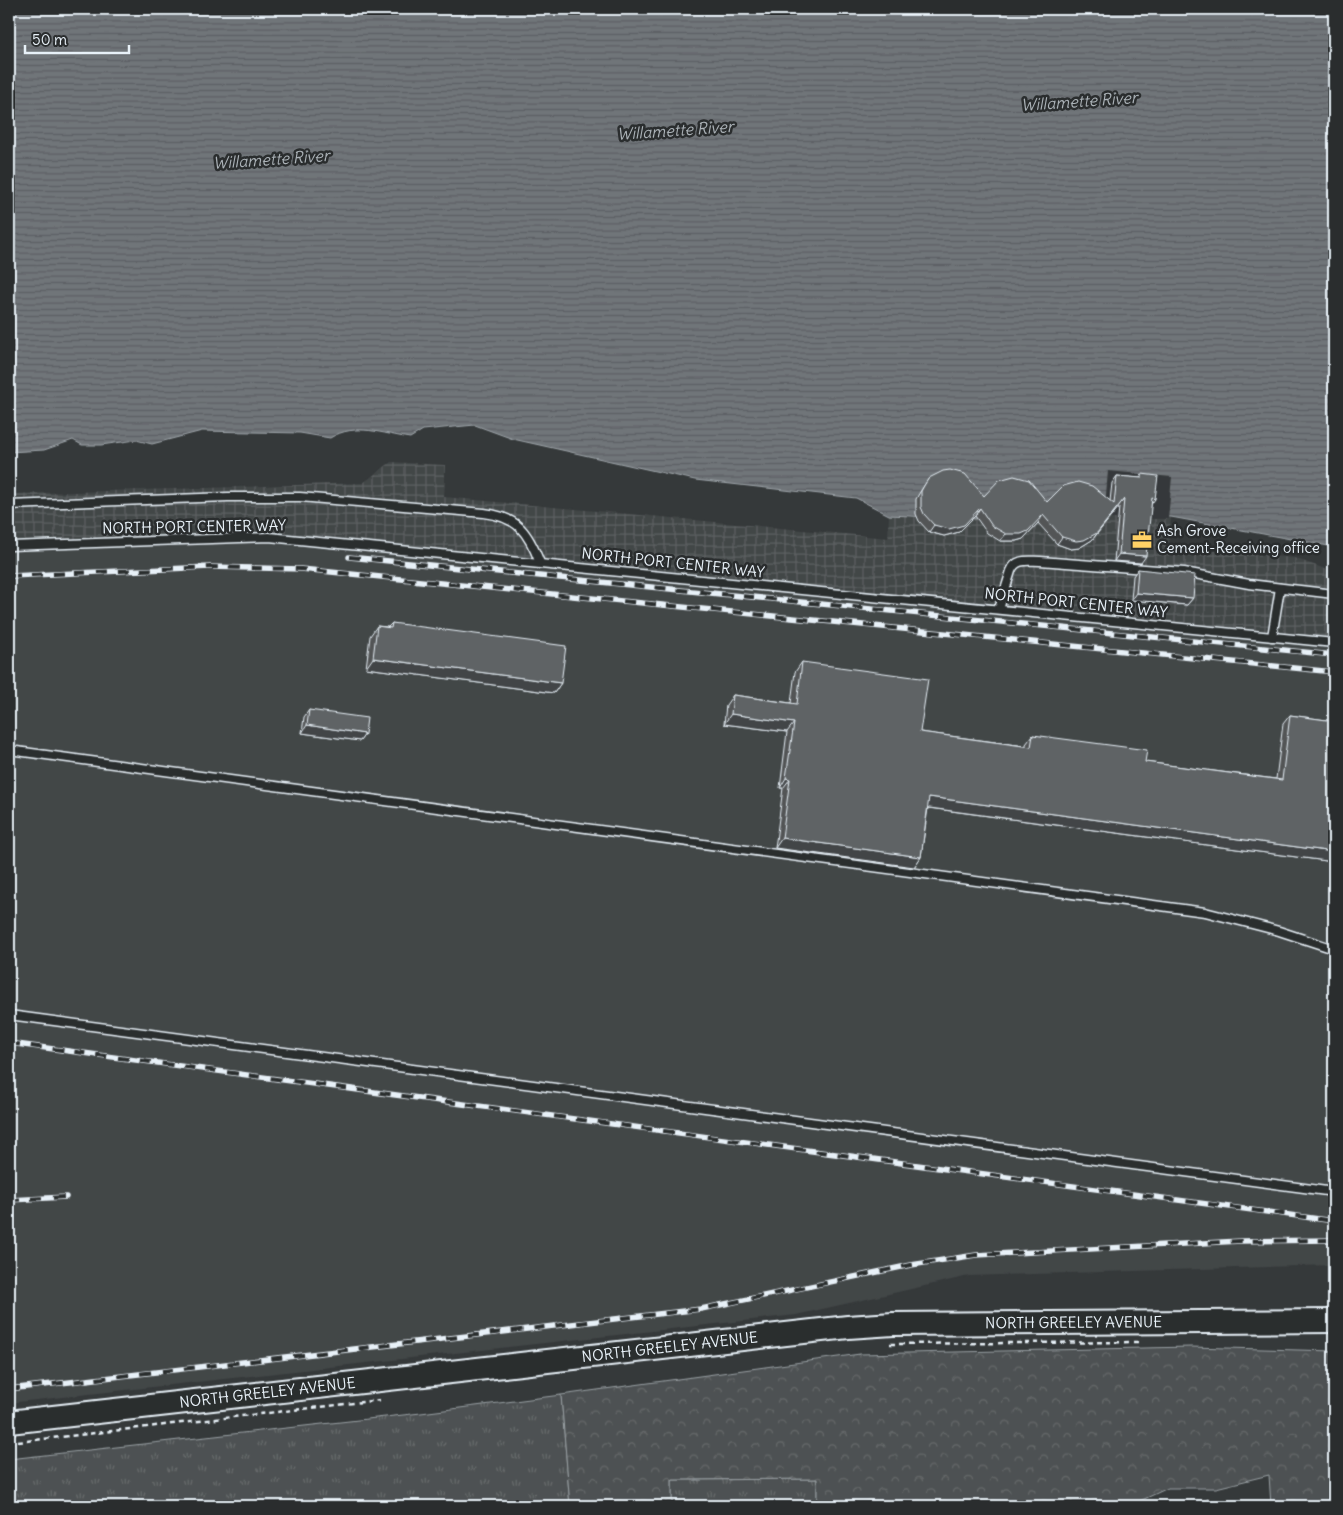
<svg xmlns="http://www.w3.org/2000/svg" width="1343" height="1515" viewBox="0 0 1343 1515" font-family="Delius,sans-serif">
<defs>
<pattern id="industrial-grid" width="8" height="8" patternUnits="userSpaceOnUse" patternTransform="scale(1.25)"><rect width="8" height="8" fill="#424647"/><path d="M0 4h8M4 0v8" fill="none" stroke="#5d6162"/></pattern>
<pattern id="grass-tufts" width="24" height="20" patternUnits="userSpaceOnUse" patternTransform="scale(1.25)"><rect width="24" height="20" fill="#4d5152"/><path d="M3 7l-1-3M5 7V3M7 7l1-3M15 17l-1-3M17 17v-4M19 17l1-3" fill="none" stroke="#676a6c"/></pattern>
<pattern id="forest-crowns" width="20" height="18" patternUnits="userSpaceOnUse" patternTransform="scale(1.25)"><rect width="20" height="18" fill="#4d5152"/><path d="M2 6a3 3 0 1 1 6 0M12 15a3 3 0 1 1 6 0" fill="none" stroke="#676a6c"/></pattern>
<pattern id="water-rules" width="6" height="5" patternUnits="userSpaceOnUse" patternTransform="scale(1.25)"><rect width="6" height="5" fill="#707579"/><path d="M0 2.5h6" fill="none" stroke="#5b5e62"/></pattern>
</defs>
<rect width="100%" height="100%" fill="#35393a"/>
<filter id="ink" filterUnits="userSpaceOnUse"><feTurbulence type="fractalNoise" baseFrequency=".02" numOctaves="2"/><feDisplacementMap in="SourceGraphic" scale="10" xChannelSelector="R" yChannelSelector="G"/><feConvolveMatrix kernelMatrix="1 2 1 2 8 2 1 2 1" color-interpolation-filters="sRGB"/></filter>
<g filter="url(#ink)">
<path fill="#424647" d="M250 538 1334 646V1265L969 1276 796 1315 9 1403V548Z"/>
<path fill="url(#industrial-grid)" d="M391 462 445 465 444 497 888 538 889 515 1020 521 1110 516 1171 517 1169 546 1294 558 1334 572V646L272 539 9 548V494L363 483Z"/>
<g fill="url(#grass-tufts)" stroke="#9aa1a5">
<path d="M561 1395 570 1506H9V1459L421 1413Z"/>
<path d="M817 1479V1506H672V1480Z"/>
</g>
<path fill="url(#forest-crowns)" stroke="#9aa1a5" d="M1191 1347 1334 1351V1506H1271L1269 1475 1216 1488H1168L1129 1506 817 1504V1479L672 1480V1506H570L561 1395 860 1354Z"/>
<path fill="url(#water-rules)" stroke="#a0a7ac" d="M9 9H1334V547L1171 517 1110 516 1020 521 889 515 856 498 695 480 513 439 475 425 423 430 410 438C383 434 355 422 330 438L300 433 202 431 152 444 136 440 101 445H82L73 440 44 450 9 452Z"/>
<path fill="#35393a" d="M1108 471 1172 477 1168 519H1104Z"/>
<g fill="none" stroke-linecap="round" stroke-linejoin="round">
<defs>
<g id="service">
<path d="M9 505 228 497H300L484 513C518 517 528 532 540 563"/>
<path d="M9 546 269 537 1334 643"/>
<path d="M999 609 1011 571C1016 558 1028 561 1040 561L1184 572 1249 584 1334 594"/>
<path d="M1272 637 1280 588"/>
<path d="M9 750 1205 912 1279 931 1334 949"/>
<path d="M9 1015 1334 1192"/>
</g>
<g id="secondary">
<path id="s1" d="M9 1422 848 1327 893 1324 1334 1321"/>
</g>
</defs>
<use href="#service" stroke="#e8f1f8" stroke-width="11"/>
<use href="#secondary" stroke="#e8f1f8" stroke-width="26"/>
<g stroke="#e8f1f8" stroke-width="2.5" stroke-dasharray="5 4" stroke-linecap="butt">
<path d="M890 1344 1142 1342"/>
<path d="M9 1443 380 1400"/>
</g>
<use href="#service" stroke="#2a2d2e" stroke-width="8"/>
<use href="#secondary" stroke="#2a2d2e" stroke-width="22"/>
<defs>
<g id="rail">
<path d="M349 557 1334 655"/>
<path d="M9 576 210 567 301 569 1334 672"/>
<path d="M9 1043 1334 1221"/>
<path d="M9 1200 66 1197"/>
<path d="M9 1389 701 1309 911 1265 976 1255 1241 1241 1334 1240"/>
</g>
</defs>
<use href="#rail" stroke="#e8f1f8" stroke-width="5.5"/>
<use href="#rail" stroke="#2a2d2e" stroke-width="4" stroke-dasharray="11" stroke-linecap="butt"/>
</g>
<g fill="#525557" stroke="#e8f1f8">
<path d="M1142 474 1151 505 1141 563 1114 561 1119 507 1092 540 1079 548 1071 549 1057 544 1038 523 1023 539 1016 541H1000L987 533 975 516 959 532 944 536 929 532 919 521 916 514V499L920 492 929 478 984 496 1047 502 1110 501 1112 483 1117 476 1140 478Z"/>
<path d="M1138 569 1193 598 1187 605 1131 600 1133 576Z"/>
<path d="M392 623 561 683 554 693 366 668 370 636 377 626 388 627Z"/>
<path d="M802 662 920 732 1026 746V744L1033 735 1145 762 1276 779 1283 724 1290 715 1334 721V862L928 808 921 857 914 867 775 848 783 788H780L787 732 724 724 726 705 733 695 791 703 795 672Z"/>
<path d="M309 710 365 734 360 741 302 733 304 717Z"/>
</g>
<g fill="#424547" stroke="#e8f1f8">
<path d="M1152 498 1155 499 1150 506Z"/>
<path d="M1124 499 1092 540 1079 548 1071 549 1057 544 1062 537Z"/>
<path d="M980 508 975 516 959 532 944 536 929 532 934 525Z"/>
<path d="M1043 515 1038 523 1023 539 1016 541H1000L1006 534Z"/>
<path d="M1119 554 1146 556 1141 563 1114 561Z"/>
<path d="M1136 593 1193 598 1187 605 1131 600Z"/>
<path d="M373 658 561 683 554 693 366 668Z"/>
<path d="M731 714 794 723 787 732 724 724Z"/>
<path d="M307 725 365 734 360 741 302 733Z"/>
<path d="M786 778 790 779 783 788H780Z"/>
<path d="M929 797 1334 852V862L922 807Z"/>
<path d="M782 838 921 857 914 867 775 848Z"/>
</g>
<g fill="#5f6365" stroke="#e8f1f8">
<path d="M950 470 965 474 984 496 999 480 1014 476 1029 480 1047 502 1063 486 1078 482 1092 486 1114 504 1117 476 1142 478V474L1158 476 1155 499 1152 498 1146 556 1119 554 1124 499 1097 533 1084 540 1076 541 1062 537 1043 515 1028 531 1021 534H1006L992 526 980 508 964 525 949 529 934 525 924 514 921 507V491L925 484 929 478 943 471Z"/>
<path d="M1138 569 1195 575 1193 598 1136 593Z"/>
<path d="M392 623 566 646 561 683 373 658 377 626 391 628Z"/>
<path d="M802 662 928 679 920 732 1031 747 1033 735 1147 750 1145 762 1282 780 1290 715 1334 721V852L929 797 921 857 782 838 790 779 786 778 794 723 731 714 733 695 797 704Z"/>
<path d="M309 710 367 718 365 734 307 725Z"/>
<path d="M1207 1499 1218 1506H1207Z"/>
<path d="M1184 1502 1191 1506H1181Z"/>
</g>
</g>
<defs>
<symbol id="office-bare" viewBox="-9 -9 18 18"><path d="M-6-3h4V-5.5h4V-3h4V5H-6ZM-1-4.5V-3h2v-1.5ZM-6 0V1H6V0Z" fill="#ffd166" stroke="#2a2d2e" stroke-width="2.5" paint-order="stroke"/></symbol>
</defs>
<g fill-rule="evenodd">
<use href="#office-bare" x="1128" y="526" width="28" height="28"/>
</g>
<g text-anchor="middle" stroke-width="5" stroke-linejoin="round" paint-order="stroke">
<g font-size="15" fill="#e8f1f8" stroke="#2a2d2e">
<text transform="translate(194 527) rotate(-1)" y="5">NORTH PORT CENTER WAY</text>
<text transform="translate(673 563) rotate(6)" y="5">NORTH PORT CENTER WAY</text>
<text transform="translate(1076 603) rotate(6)" y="5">NORTH PORT CENTER WAY</text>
<text dy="5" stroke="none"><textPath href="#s1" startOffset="1070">NORTH GREELEY AVENUE</textPath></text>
<text dy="5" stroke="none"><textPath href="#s1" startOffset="665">NORTH GREELEY AVENUE</textPath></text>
<text dy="5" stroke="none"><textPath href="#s1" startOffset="260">NORTH GREELEY AVENUE</textPath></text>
</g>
<g font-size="15" fill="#e8f1f8" stroke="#2a2d2e" text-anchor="start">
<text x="1157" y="536">Ash Grove<tspan x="1157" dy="17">Cement-Receiving office</tspan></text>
</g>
<g font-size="16" font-style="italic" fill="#acb3b8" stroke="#2a2d2e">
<text transform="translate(1079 101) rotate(-4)" y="6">Willamette River</text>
<text transform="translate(675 130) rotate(-4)" y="6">Willamette River</text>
<text transform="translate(271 159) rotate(-4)" y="6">Willamette River</text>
</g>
</g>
<rect width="1343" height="1515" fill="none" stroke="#2a2d2e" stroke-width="30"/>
<rect x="15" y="15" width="1313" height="1485" fill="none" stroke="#e8f1f8" stroke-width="2" filter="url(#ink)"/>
<path d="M25 45v8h104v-8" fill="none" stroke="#e8f1f8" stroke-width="2.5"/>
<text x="32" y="45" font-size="15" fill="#e8f1f8" stroke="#2a2d2e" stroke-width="4" paint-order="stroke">50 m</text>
</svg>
